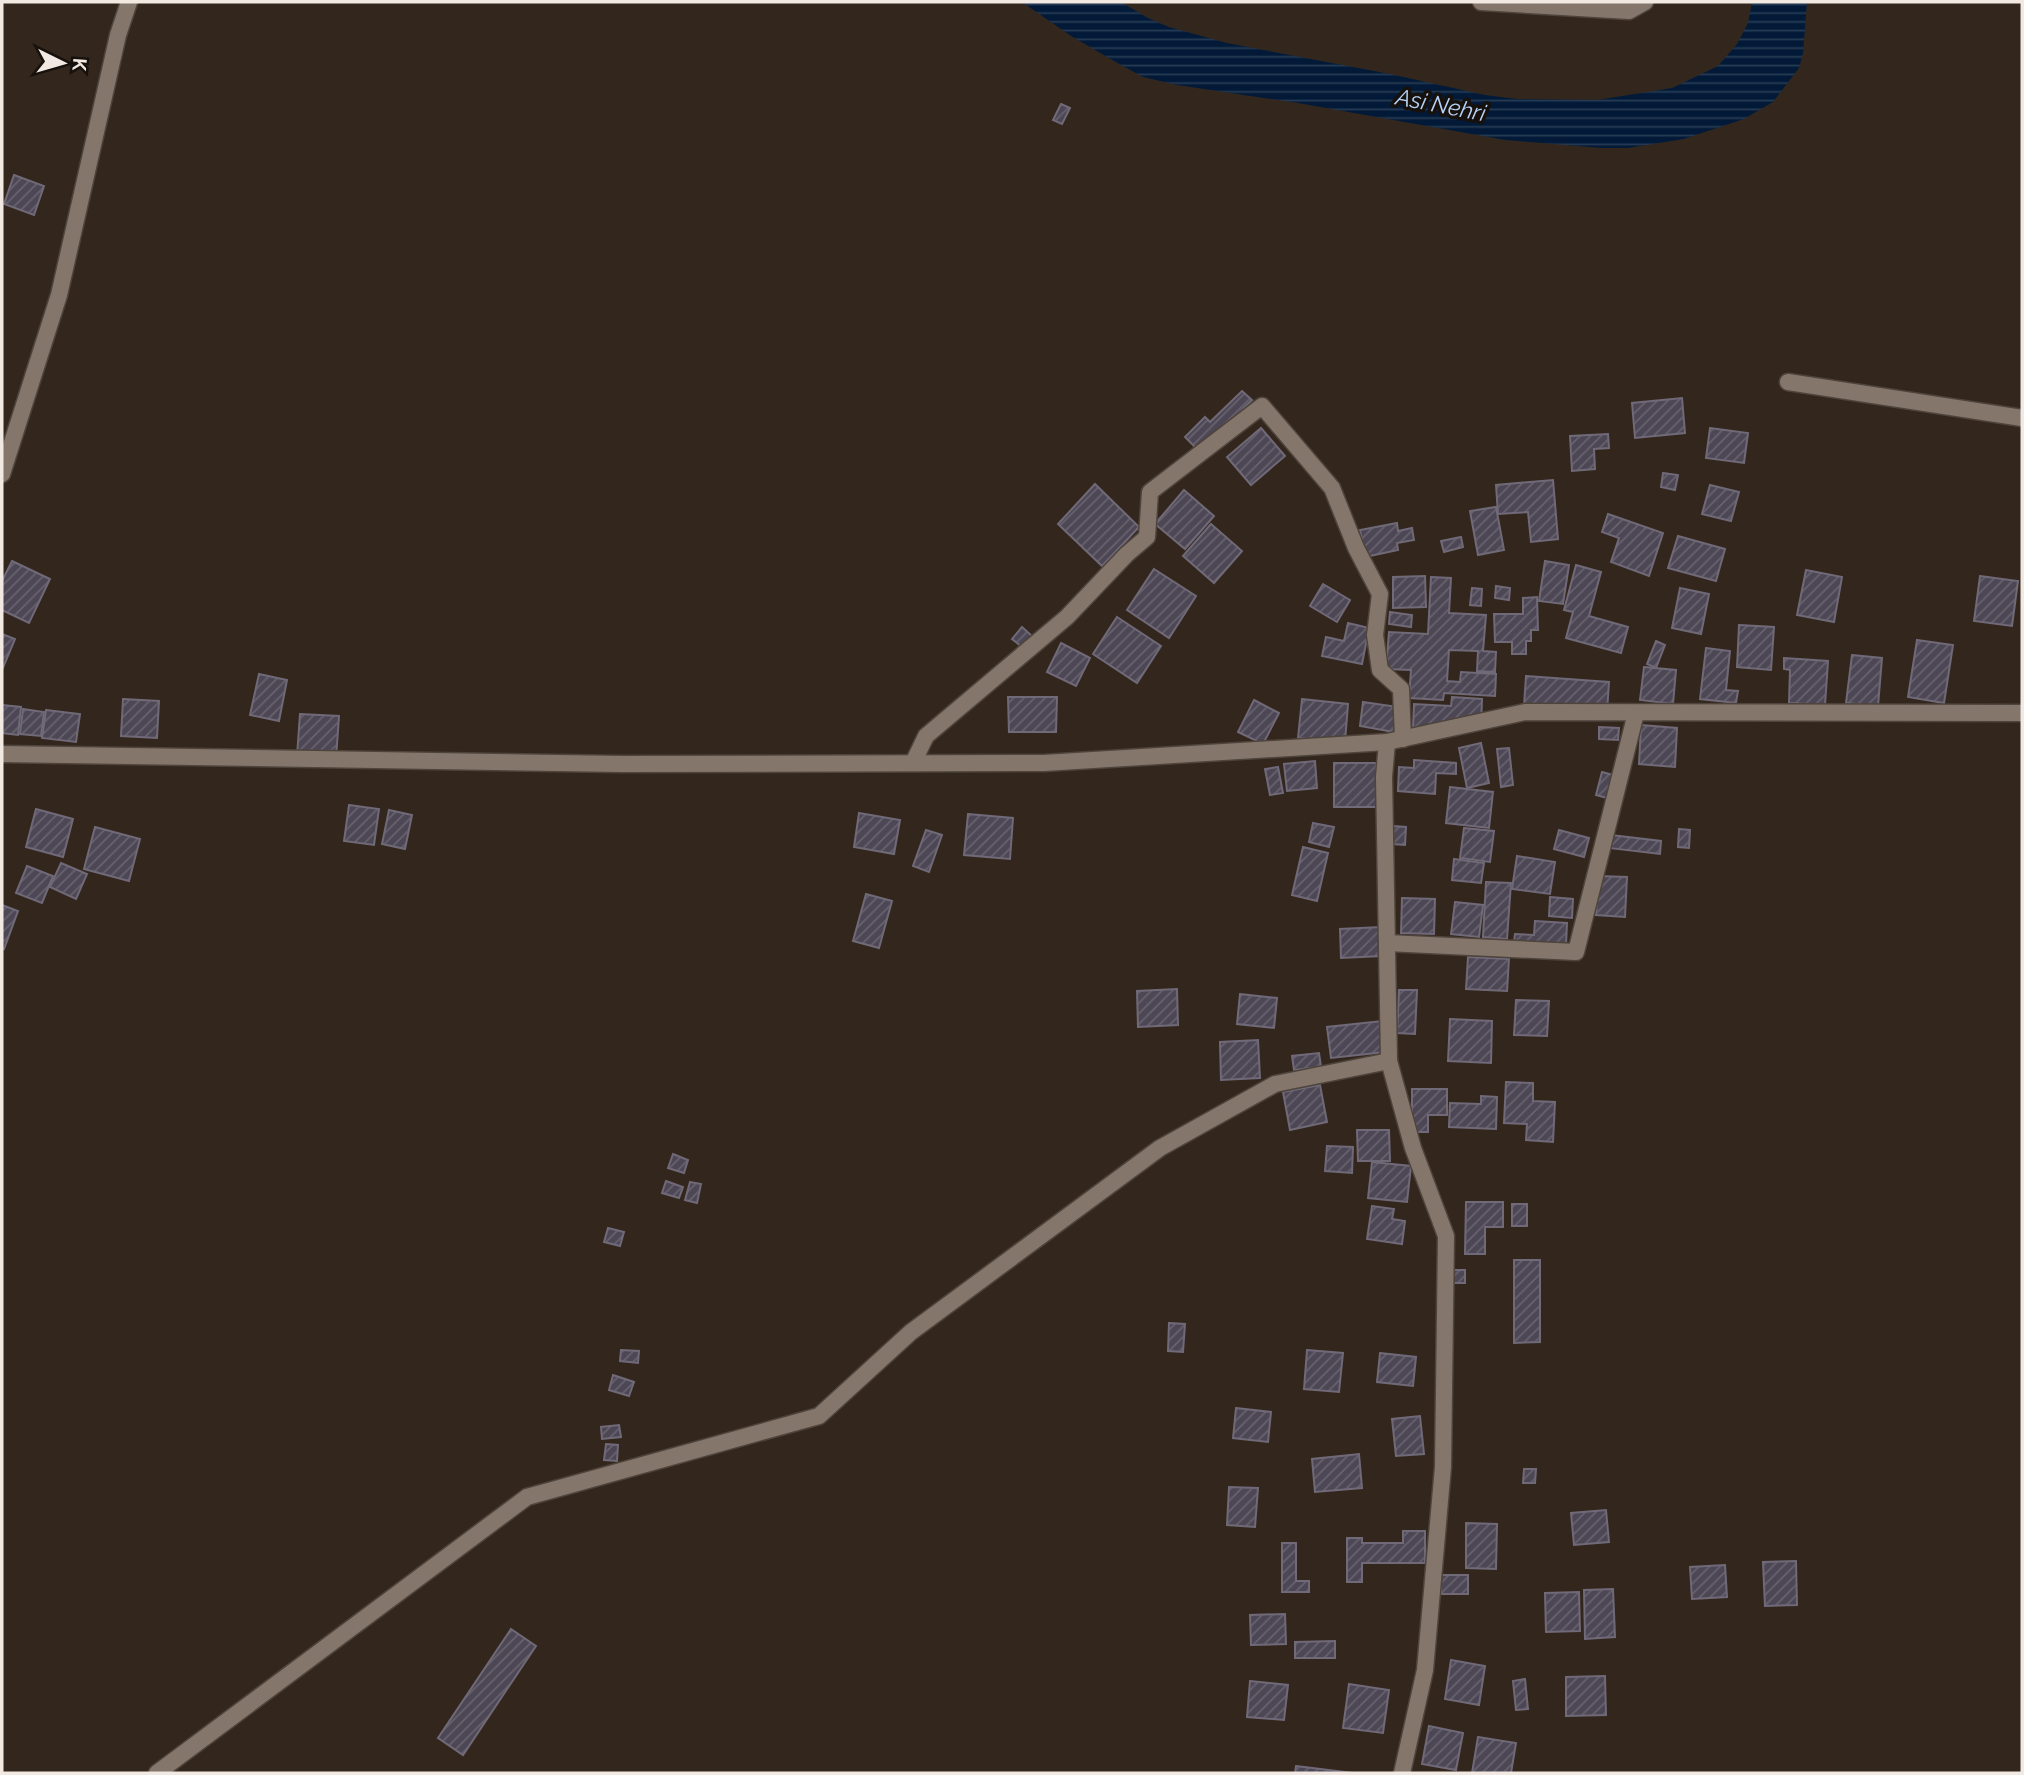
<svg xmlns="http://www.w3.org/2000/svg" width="2024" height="1775" viewBox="0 0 2024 1775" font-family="Raleway,sans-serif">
<defs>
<pattern id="water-rules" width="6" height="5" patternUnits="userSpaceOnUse" patternTransform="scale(1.75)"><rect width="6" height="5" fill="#021a38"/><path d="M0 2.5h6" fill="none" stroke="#273b54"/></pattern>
<pattern id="building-hatch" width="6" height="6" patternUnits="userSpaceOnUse" patternTransform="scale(1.75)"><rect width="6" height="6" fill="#4d4755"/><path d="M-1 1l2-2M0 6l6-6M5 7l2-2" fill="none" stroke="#67626d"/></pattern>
</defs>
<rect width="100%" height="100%" fill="#33271d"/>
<path fill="url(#water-rules)" d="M1022 2H1121L1148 18 1169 27 1227 43 1390 74 1485 95 1517 99 1597 100 1672 88 1718 66 1737 44 1748 23 1752 2H1807L1803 53 1799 68 1773 102 1744 119 1684 139 1628 148H1601L1505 140 1298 103 1177 85 1143 77 1121 65 1071 36Z"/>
<g fill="url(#building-hatch)" stroke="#706978" stroke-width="2">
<path d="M1061 104 1070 108 1062 124 1053 120Z"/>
<path d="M14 175 44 186 34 215 4 204Z"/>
<path d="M1242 391 1252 400 1200 452 1185 437 1205 417 1210 422Z"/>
<path d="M1682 398 1685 433 1635 438 1632 403Z"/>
<path d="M1261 428 1285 456 1251 485 1227 457Z"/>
<path d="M1710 428 1748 433 1744 463 1706 458Z"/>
<path d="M1608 434 1609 448 1594 449 1595 469 1572 471 1570 436Z"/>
<path d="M1663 473 1678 475 1675 490 1661 487Z"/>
<path d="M1553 480 1558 539 1531 542 1528 512 1498 514 1496 485Z"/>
<path d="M1095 484 1139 527 1102 566 1058 524Z"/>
<path d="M1710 485 1739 492 1731 521 1702 514Z"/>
<path d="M1184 490 1214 516 1185 549 1155 524Z"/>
<path d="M1496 507 1504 550 1478 555 1470 511Z"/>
<path d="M1608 514 1663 533 1649 576 1611 562 1619 538 1602 532Z"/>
<path d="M1397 523 1398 531 1412 528 1414 540 1397 543 1398 550 1365 557 1360 530Z"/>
<path d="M1211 524 1242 551 1214 583 1183 556Z"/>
<path d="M1678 536 1725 549 1716 581 1668 568Z"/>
<path d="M1461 537 1463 547 1444 552 1441 541Z"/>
<path d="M12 561 50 579 29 623 2 610V581Z"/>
<path d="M1545 561 1569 565 1563 604 1539 601Z"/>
<path d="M1576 565 1601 572 1589 616 1628 627 1621 653 1566 638 1573 612 1564 610Z"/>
<path d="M1154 569 1196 596 1169 638 1127 610Z"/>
<path d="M1806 570 1842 577 1834 622 1797 615Z"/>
<path d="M1425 576 1426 607 1393 608V577Z"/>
<path d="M1980 576 2018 581 2012 626 1974 621Z"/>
<path d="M1431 577 1451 578 1449 613 1486 615 1483 651 1496 652 1495 672 1477 671 1478 651 1449 650 1447 681 1460 682 1461 672 1496 674 1495 696 1444 693 1443 700 1409 698 1411 670 1386 669 1389 632 1428 634Z"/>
<path d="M1323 584 1350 600 1337 622 1310 606Z"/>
<path d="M1496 586 1510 588 1509 600 1495 598Z"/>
<path d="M1472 588 1482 589 1481 606 1470 605Z"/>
<path d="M1680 588 1709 594 1701 634 1672 628Z"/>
<path d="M1537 597 1538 630H1531V641H1526V654H1512V642H1495L1494 614H1523V598Z"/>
<path d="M1390 612 1412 615 1411 627 1389 624Z"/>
<path d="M1117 617 1161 646 1137 683 1093 654Z"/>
<path d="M1348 623 1369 628 1362 664 1322 656 1326 637 1344 641Z"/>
<path d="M1739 625 1774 627 1771 670 1737 667Z"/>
<path d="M1022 627 1032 636 1022 647 1012 639Z"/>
<path d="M2 634 15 639 2 670Z"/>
<path d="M1917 640 1953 645 1944 703 1908 697Z"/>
<path d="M1656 641 1665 645 1656 668 1647 664Z"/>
<path d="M1061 643 1090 658 1076 686 1047 672Z"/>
<path d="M1706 648 1730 651 1726 690 1738 691 1736 703 1700 699Z"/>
<path d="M1852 655 1882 658 1878 706 1846 703Z"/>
<path d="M1784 658 1828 661 1825 705 1789 703 1790 670 1784 669Z"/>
<path d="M1644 667 1676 670 1673 704 1640 700Z"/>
<path d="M259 674 287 680 279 721 250 715Z"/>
<path d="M1526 676 1609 682 1607 712 1524 706Z"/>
<path d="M1008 697H1057L1056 732H1009Z"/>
<path d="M1452 697 1482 699 1481 726 1413 730 1414 704 1451 706Z"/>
<path d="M123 699 159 701 157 738 121 736Z"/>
<path d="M1302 699 1348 704 1345 742 1298 738Z"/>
<path d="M1254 700 1279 713 1263 744 1238 732Z"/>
<path d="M1363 702 1398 707 1394 732 1360 726Z"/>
<path d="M2 705 21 707 18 735 2 733Z"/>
<path d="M23 709 44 712 41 736 20 734Z"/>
<path d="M46 710 80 714 76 742 42 738Z"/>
<path d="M300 714 339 716 336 759 297 756Z"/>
<path d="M1641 725 1677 728 1675 767 1639 764Z"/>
<path d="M1599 727 1619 728 1618 740 1599 739Z"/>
<path d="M1481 743 1489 783 1467 788 1459 748Z"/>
<path d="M1509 748 1513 785 1501 787 1497 749Z"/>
<path d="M1414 760 1456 763V774L1436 773 1435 794 1398 791 1399 767 1414 768Z"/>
<path d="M1315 761 1317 788 1287 791 1284 764Z"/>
<rect x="1334" y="763" width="42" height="44"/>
<path d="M1278 767 1283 793 1270 795 1265 769Z"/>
<path d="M1602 772 1613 775 1607 798 1596 795Z"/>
<path d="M1450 787 1493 792 1489 828 1446 823Z"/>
<path d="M349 805 379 809 374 845 344 841Z"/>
<path d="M36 809 73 819 63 857 26 847Z"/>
<path d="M389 810 412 815 405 849 382 844Z"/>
<path d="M859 813 900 820 894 854 854 847Z"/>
<path d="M968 814 1013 818 1010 859 964 855Z"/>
<path d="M1313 823 1334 827 1329 847 1309 842Z"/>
<path d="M1393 826 1406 827 1405 845 1392 844Z"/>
<path d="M95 827 140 839 129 881 84 869Z"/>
<path d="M1464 828 1494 831 1490 862 1460 858Z"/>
<path d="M1679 829 1690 830 1689 848 1678 847Z"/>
<path d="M926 830 942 835 929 872 913 866Z"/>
<path d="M1559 830 1589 838 1584 857 1554 849Z"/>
<path d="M1611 835 1661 841 1660 854 1609 848Z"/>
<path d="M1303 847 1328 853 1317 901 1292 895Z"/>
<path d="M1517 856 1555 862 1550 894 1512 889Z"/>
<path d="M1454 859 1484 863 1481 883 1452 880Z"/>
<path d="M61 863 87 874 76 899 50 887Z"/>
<path d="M27 866 53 876 42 903 16 893Z"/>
<path d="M1598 876 1627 877 1625 917 1596 915Z"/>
<path d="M1486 882 1511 883 1507 939 1483 937Z"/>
<path d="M866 894 892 901 879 948 853 941Z"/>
<path d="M1550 897 1573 899 1572 918 1549 916Z"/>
<path d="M1402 898 1435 899 1434 934 1401 933Z"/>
<path d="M1455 902 1483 905 1479 937 1451 934Z"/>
<path d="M2 905 18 911 4 949 2 948Z"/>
<path d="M1535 921 1567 923 1566 945 1514 942 1515 934 1534 935Z"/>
<path d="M1381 927 1382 956 1341 958 1340 929Z"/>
<path d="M1468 957 1509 959 1507 991 1466 989Z"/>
<path d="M1177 989 1178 1025 1138 1027 1137 991Z"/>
<path d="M1399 990H1417L1415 1034 1397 1033Z"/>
<path d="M1240 994 1277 998 1274 1028 1237 1024Z"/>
<path d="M1516 1000 1549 1001 1547 1036 1514 1035Z"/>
<path d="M1450 1019 1492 1021 1491 1063 1448 1061Z"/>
<path d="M1382 1021 1385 1052 1331 1058 1327 1027Z"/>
<path d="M1258 1040 1260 1078 1221 1080 1220 1042Z"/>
<path d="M1319 1053 1321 1067 1294 1070 1292 1056Z"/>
<path d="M1506 1082 1533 1083V1101L1555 1102 1553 1142 1526 1140 1527 1124 1504 1123Z"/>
<path d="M1320 1085 1327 1122 1290 1130 1283 1092Z"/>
<path d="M1412 1089H1447V1115H1428V1132H1412Z"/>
<path d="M1481 1096 1497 1097 1496 1129 1449 1127 1450 1103 1481 1104Z"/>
<path d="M1357 1130H1389L1390 1161H1358Z"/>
<path d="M1327 1146 1353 1147 1352 1173 1325 1171Z"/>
<path d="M673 1154 688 1160 684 1173 668 1168Z"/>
<path d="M1372 1162 1411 1166 1407 1202 1368 1198Z"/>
<path d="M666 1181 683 1187 679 1198 662 1193Z"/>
<path d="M690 1182 701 1184 697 1203 685 1200Z"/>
<path d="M1466 1202H1503V1227H1485V1254H1465Z"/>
<rect x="1512" y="1204" width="15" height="22"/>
<path d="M1372 1206 1394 1209 1392 1219 1405 1221 1402 1244 1367 1239Z"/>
<path d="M608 1228 624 1232 620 1246 604 1242Z"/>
<path d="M1514 1260H1540V1342L1514 1343Z"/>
<rect x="1452" y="1270" width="13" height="13"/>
<path d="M1169 1323 1185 1324 1183 1352 1168 1351Z"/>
<path d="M621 1350 639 1351 638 1363 620 1361Z"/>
<path d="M1307 1350 1343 1353 1339 1392 1304 1389Z"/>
<path d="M1380 1353 1416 1357 1413 1386 1377 1382Z"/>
<path d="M613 1375 634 1382 629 1396 609 1390Z"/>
<path d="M1236 1408 1271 1412 1268 1442 1233 1438Z"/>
<path d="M1420 1416 1424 1454 1396 1456 1392 1419Z"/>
<path d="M619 1425 621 1437 602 1439 601 1427Z"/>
<path d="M606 1444 618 1445 617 1461 604 1460Z"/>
<path d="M1359 1454 1362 1488 1315 1492 1312 1459Z"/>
<path d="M1524 1469H1536L1535 1483H1523Z"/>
<path d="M1229 1487 1258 1488 1255 1527 1227 1525Z"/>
<path d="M1606 1510 1609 1542 1574 1545 1571 1513Z"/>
<path d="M1466 1523 1497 1524 1496 1569 1466 1568Z"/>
<path d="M1403 1531H1425V1563H1362V1582H1347V1538H1362V1543H1403Z"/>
<path d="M1282 1543H1296V1581H1309V1592H1282Z"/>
<path d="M1796 1561 1797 1605 1765 1606 1763 1562Z"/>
<path d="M1725 1565 1727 1597 1692 1599 1690 1567Z"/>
<rect x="1441" y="1575" width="27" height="19"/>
<path d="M1613 1589 1615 1637 1585 1639 1584 1590Z"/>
<path d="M1579 1592 1580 1631 1546 1632 1545 1593Z"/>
<path d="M1285 1614 1286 1644 1251 1645 1250 1615Z"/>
<path d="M511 1629 536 1646 463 1755 438 1738Z"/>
<path d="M1335 1641V1658H1295V1642Z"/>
<path d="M1451 1660 1485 1666 1479 1705 1445 1699Z"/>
<path d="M1605 1676 1606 1715 1566 1716V1677Z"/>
<path d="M1525 1679 1528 1709 1516 1710 1513 1681Z"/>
<path d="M1250 1681 1288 1685 1284 1720 1247 1717Z"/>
<path d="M1349 1684 1389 1690 1383 1733 1343 1728Z"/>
<path d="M1429 1726 1463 1733 1456 1770 1422 1764Z"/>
<path d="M1478 1737 1516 1743 1511 1773H1472Z"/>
<path d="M1296 1766 1353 1773H1295Z"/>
</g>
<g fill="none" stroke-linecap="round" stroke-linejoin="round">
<defs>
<g id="minor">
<path d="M1481 2 1629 11 1645 2"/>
<path d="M1788 382 2022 418"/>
<path d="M2 474 59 295 118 35 129 2"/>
<path d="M1387 742 1384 777 1389 1061 1413 1148 1446 1236 1443 1467 1425 1670 1402 1773"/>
<path d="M2 754 622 764 1044 763 1387 742 1525 712 2022 713"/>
<path d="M913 763 926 736 1067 617 1127 554 1147 537 1150 492 1262 406 1332 488 1356 548 1380 594 1375 635 1380 670 1401 689 1403 739"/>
<path d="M1387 943 1576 952 1636 713"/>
<path d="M157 1773 527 1497 819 1416 911 1332 1160 1148 1275 1084 1389 1061"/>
</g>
</defs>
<use href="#minor" stroke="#4e443c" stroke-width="19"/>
<use href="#minor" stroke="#84766a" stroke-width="16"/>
</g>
<g text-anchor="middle" stroke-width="7" stroke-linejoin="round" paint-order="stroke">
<g font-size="23" font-style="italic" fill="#b7d2f6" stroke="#17110d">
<text transform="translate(1441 105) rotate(11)" y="8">Asi Nehri</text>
</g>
</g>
<rect width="2024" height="1775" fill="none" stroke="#f1e9e2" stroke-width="7"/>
<g transform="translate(63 63) rotate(95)" stroke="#17110d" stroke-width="5" paint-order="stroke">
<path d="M0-5L12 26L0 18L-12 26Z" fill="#f1e9e2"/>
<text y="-10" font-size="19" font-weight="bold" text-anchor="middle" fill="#f1e9e2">K</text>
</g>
</svg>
